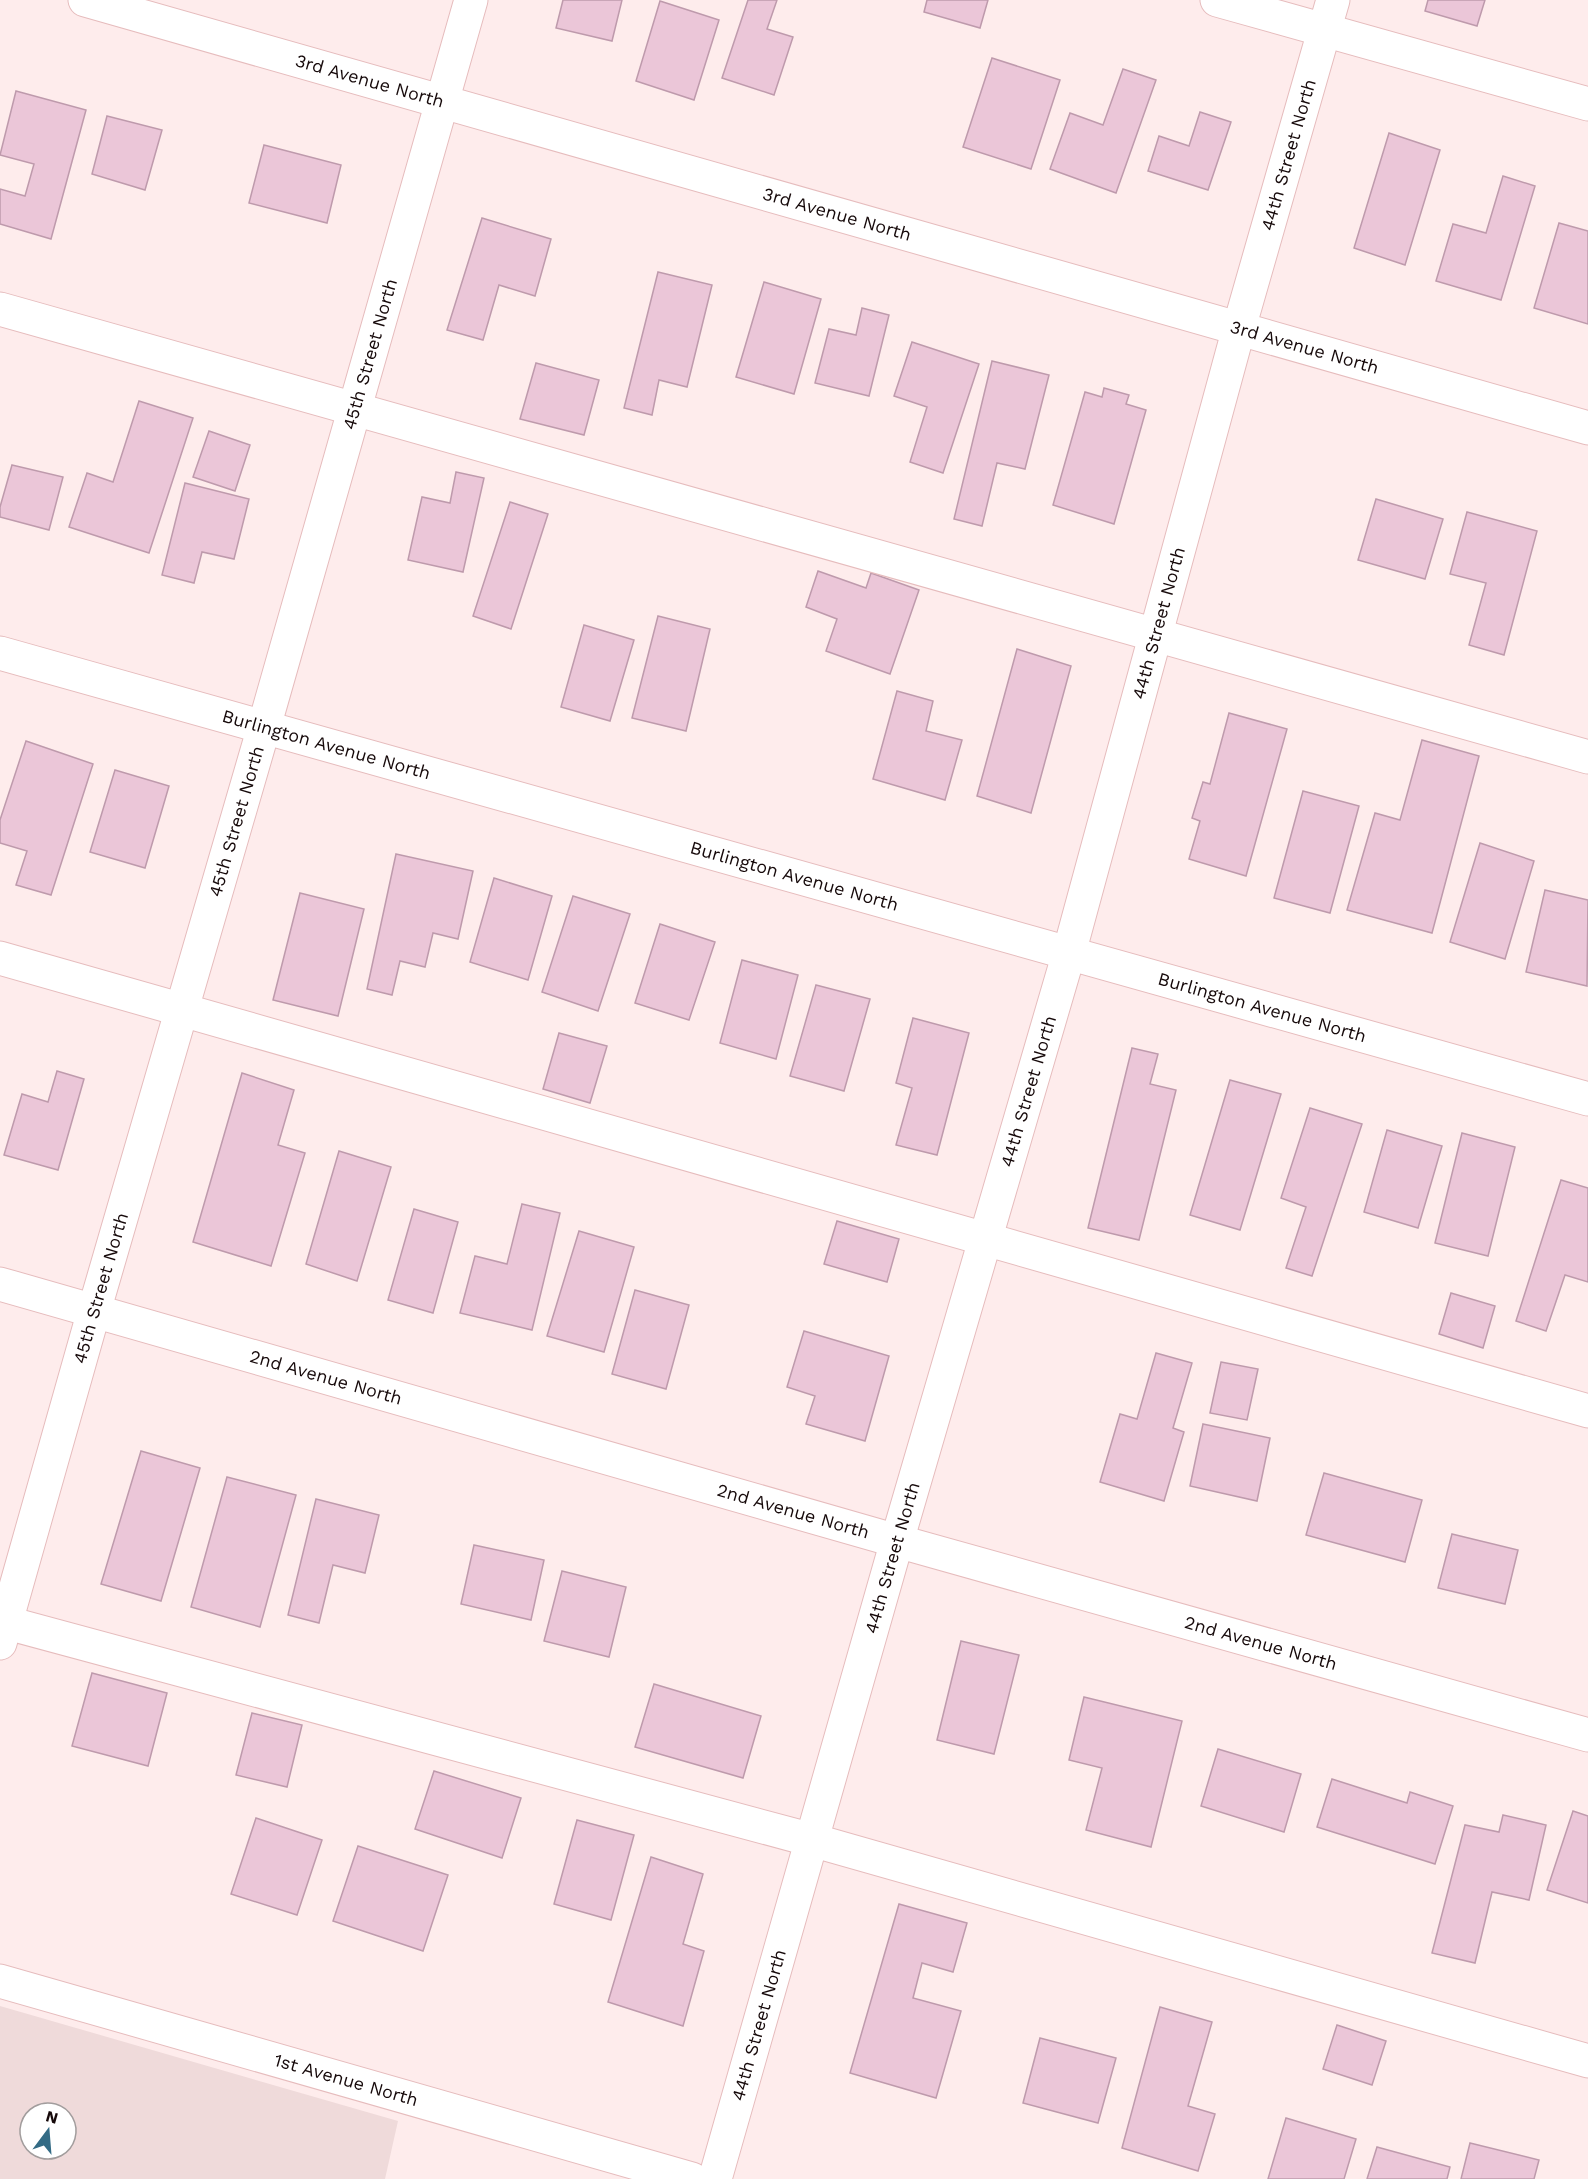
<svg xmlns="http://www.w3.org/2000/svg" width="1588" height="2179" viewBox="0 0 1588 2179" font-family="'Work Sans',sans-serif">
<rect width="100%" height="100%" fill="#feecec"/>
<path fill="#efdada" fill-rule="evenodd" d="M0 2006 398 2121 385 2179H0ZM30 2113H66V2149H30Z"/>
<g fill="#ebc6d8" stroke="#be9aac" stroke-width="1.5">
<path d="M563 0H622L612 41 556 28Z"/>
<path d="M748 0H777L767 29 793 37 774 95 722 78Z"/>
<path d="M927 0H988L980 28 924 12Z"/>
<path d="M1428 0H1485L1477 26 1425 11Z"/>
<path d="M660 1 719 20 694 100 636 81Z"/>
<path d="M992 58 1060 80 1031 169 963 147Z"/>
<path d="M1123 69 1156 80 1116 193 1050 169 1070 113 1103 125Z"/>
<path d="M16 91 86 110 51 239 0 224V189L25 196 34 164 0 155Z"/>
<path d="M1200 112 1231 122 1208 190 1148 171 1159 136 1189 146Z"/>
<path d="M107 116 162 130 145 190 92 174Z"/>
<path d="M1389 133 1440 150 1405 265 1354 248Z"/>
<path d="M264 145 341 165 327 223 249 203Z"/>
<path d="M1503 176 1535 186 1501 300 1436 281 1453 224 1486 233Z"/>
<path d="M482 218 551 239 535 296 499 285 483 340 447 330Z"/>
<path d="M1559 223 1588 231V324L1534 308Z"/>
<path d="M658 272 712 285 687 387 659 380 652 415 624 408Z"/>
<path d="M764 282 821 299 794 394 736 377Z"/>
<path d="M862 308 889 315 869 396 815 383 829 329 856 335Z"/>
<path d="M912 342 979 364 943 473 910 462 927 407 894 396Z"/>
<path d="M992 361 1049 375 1025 469 997 463 982 526 954 519Z"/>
<path d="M536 363 599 380 584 435 520 419Z"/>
<path d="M1104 388 1129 395 1126 404 1146 410 1114 524 1053 505 1085 392 1102 397Z"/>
<path d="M139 401 193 418 149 553 69 527 87 473 113 482Z"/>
<path d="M209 431 250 445 235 491 193 477Z"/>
<path d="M12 465 63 477 49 530 0 517V507Z"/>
<path d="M456 472 484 478 463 572 408 560 422 497 450 503Z"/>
<path d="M185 483 249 499 234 559 202 552 194 583 162 575Z"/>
<path d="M1376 499 1443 519 1425 579 1358 560Z"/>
<path d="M510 502 548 514 511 629 473 616Z"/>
<path d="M1467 512 1537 531 1504 655 1469 645 1486 583 1450 574Z"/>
<path d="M818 571 866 588 871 573 919 590 890 674 826 651 837 619 806 607Z"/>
<path d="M658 616 710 629 686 731 632 718Z"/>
<path d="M584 625 634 640 610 721 561 707Z"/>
<path d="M1017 649 1071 666 1031 813 977 796Z"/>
<path d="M897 691 933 701 926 731 962 740 945 800 873 779Z"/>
<path d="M1229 713 1287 729 1246 876 1189 859 1200 821 1192 818 1203 782 1210 784Z"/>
<path d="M1422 740 1479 756 1432 933 1347 910 1375 813 1400 820Z"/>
<path d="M26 741 93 764 51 895 16 885 27 851 0 843V820Z"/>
<path d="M115 770 169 786 145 868 90 852Z"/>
<path d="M1303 791 1359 806 1330 913 1274 898Z"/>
<path d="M1480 843 1534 861 1505 959 1450 942Z"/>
<path d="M396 854 473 871 458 939 433 933 425 967 400 961 392 995 367 989Z"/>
<path d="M494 878 552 896 528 980 470 962Z"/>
<path d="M1545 890 1588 900 1587 986 1526 972Z"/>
<path d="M300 893 364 909 338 1016 273 1000Z"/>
<path d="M573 896 630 914 598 1011 542 992Z"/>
<path d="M660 924 715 942 689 1020 635 1003Z"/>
<path d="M742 960 798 975 776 1059 720 1043Z"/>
<path d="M816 985 870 999 844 1091 790 1076Z"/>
<path d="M913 1018 969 1033 937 1155 896 1145 912 1088 896 1083Z"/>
<path d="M559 1033 607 1046 590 1103 543 1089Z"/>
<path d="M1132 1048 1158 1054 1150 1084 1176 1090 1139 1240 1088 1228Z"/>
<path d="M57 1071 84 1079 58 1170 4 1155 22 1094 48 1102Z"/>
<path d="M242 1073 294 1090 278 1145 305 1153 271 1266 193 1242Z"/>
<path d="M1230 1080 1281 1094 1240 1230 1190 1215Z"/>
<path d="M1310 1108 1362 1124 1312 1276 1286 1268 1306 1207 1281 1198Z"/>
<path d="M1387 1130 1442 1146 1418 1228 1364 1212Z"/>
<path d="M1462 1133 1515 1147 1488 1256 1435 1243Z"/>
<path d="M339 1151 391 1167 357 1281 306 1264Z"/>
<path d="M1561 1180 1588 1188V1282L1565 1275 1546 1331 1516 1321Z"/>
<path d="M522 1204 560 1213 532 1330 460 1313 475 1256 507 1264Z"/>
<path d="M414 1209 458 1222 433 1313 388 1300Z"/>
<path d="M837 1221 899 1239 887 1282 824 1264Z"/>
<path d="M579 1231 634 1247 604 1352 547 1336Z"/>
<path d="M635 1290 689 1305 666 1389 612 1374Z"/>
<path d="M1451 1293 1495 1306 1483 1348 1439 1334Z"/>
<path d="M804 1331 889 1356 865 1441 806 1424 815 1396 787 1387Z"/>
<path d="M1156 1353 1192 1363 1173 1428 1184 1432 1164 1501 1100 1482 1120 1414 1137 1419Z"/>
<path d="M1221 1362 1258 1369 1247 1420 1210 1413Z"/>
<path d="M1203 1424 1270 1438 1257 1501 1190 1486Z"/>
<path d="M141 1451 200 1468 161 1601 101 1584Z"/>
<path d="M1324 1473 1422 1500 1405 1562 1306 1535Z"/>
<path d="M227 1477 296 1495 260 1627 191 1607Z"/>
<path d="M316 1499 379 1515 365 1573 333 1565 319 1623 288 1615Z"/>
<path d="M1452 1534 1518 1550 1505 1604 1438 1588Z"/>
<path d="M474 1545 544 1560 531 1620 461 1604Z"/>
<path d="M562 1571 626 1587 609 1657 544 1641Z"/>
<path d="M961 1641 1019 1655 994 1754 937 1740Z"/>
<path d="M92 1673 167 1693 148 1766 72 1746Z"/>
<path d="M654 1684 761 1716 743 1778 635 1747Z"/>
<path d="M1084 1697 1182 1721 1151 1847 1086 1830 1102 1768 1069 1760Z"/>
<path d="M252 1713 302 1725 287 1787 236 1775Z"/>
<path d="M1218 1749 1301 1774 1284 1832 1201 1806Z"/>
<path d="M434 1771 521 1798 502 1858 415 1829Z"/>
<path d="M1332 1779 1407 1803 1410 1792 1453 1806 1435 1864 1317 1827Z"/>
<path d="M1573 1811 1588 1816V1903L1547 1890Z"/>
<path d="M1503 1815 1546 1825 1529 1900 1492 1892 1475 1963 1432 1953 1465 1825 1499 1832Z"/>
<path d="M256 1818 322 1840 297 1915 231 1894Z"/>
<path d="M577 1820 634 1835 611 1920 554 1904Z"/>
<path d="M358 1846 448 1875 423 1951 333 1921Z"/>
<path d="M651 1857 703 1874 683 1944 704 1951 683 2026 608 2002Z"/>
<path d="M899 1904 967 1923 953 1972 922 1963 913 1998 961 2011 936 2098 850 2073Z"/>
<path d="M1160 2007 1212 2022 1188 2106 1215 2114 1198 2171 1122 2148Z"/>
<path d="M1337 2025 1386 2041 1372 2085 1323 2069Z"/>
<path d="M1040 2038 1116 2058 1098 2123 1023 2103Z"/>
<path d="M1286 2118 1356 2139 1344 2179H1268Z"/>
<path d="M1470 2143 1539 2160 1534 2179H1461Z"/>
<path d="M1377 2147 1450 2167 1447 2179H1367Z"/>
</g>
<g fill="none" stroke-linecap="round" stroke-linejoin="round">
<defs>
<g id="minor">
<path id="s1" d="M85 0 1588 428"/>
<path d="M1217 0 1588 104"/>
<path d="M0 309 1588 757"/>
<path id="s2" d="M0 653 1588 1099"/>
<path d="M0 958 1588 1411"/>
<path id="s3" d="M0 1284 897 1541 1588 1735"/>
<path d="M0 1621 812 1840 1588 2061"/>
<path id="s4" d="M0 1643 94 1311 264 727 471 0"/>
<path id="s5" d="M715 2179 897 1541 1069 953 1239 328 1333 0"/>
</g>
<g id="major">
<path id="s6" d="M0 1981 692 2179"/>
</g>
</defs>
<use href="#minor" stroke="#e6bcbd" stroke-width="35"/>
<use href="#major" stroke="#e6bcbd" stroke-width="35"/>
<use href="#minor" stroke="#fff" stroke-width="33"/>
<use href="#major" stroke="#fff" stroke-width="33"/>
</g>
<g text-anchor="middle" stroke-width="6" stroke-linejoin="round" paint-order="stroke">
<g font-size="18" fill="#16090a" stroke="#fff">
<text dy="6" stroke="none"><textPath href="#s1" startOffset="296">3rd Avenue North</textPath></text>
<text dy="6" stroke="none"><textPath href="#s5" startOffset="2104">44th Street North</textPath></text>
<text dy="6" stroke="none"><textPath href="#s1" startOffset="782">3rd Avenue North</textPath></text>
<text dy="6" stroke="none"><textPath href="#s1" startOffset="1268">3rd Avenue North</textPath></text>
<text dy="6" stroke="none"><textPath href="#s4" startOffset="1341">45th Street North</textPath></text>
<text dy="6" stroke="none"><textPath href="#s5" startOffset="1618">44th Street North</textPath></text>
<text dy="6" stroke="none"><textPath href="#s2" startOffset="339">Burlington Avenue North</textPath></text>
<text dy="6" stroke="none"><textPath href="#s4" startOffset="855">45th Street North</textPath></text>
<text dy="6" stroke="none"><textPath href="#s2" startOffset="825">Burlington Avenue North</textPath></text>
<text dy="6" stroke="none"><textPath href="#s2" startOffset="1311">Burlington Avenue North</textPath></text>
<text dy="6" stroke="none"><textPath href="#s5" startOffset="1132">44th Street North</textPath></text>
<text dy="6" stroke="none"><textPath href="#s4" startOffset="369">45th Street North</textPath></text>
<text dy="6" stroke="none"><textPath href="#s3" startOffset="339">2nd Avenue North</textPath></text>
<text dy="6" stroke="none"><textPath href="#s3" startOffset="825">2nd Avenue North</textPath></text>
<text dy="6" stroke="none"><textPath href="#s5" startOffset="646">44th Street North</textPath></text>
<text dy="6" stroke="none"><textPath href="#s3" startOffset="1311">2nd Avenue North</textPath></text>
<text dy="6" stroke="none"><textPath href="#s5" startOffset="160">44th Street North</textPath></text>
<text dy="6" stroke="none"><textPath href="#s6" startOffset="360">1st Avenue North</textPath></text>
</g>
</g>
<g transform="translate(48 2131) rotate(16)"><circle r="28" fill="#ffffff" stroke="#a29d9d" stroke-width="1.5"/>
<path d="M0-4.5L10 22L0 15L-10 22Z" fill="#336b85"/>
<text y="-9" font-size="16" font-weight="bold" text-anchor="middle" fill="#16090a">N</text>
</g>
</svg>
